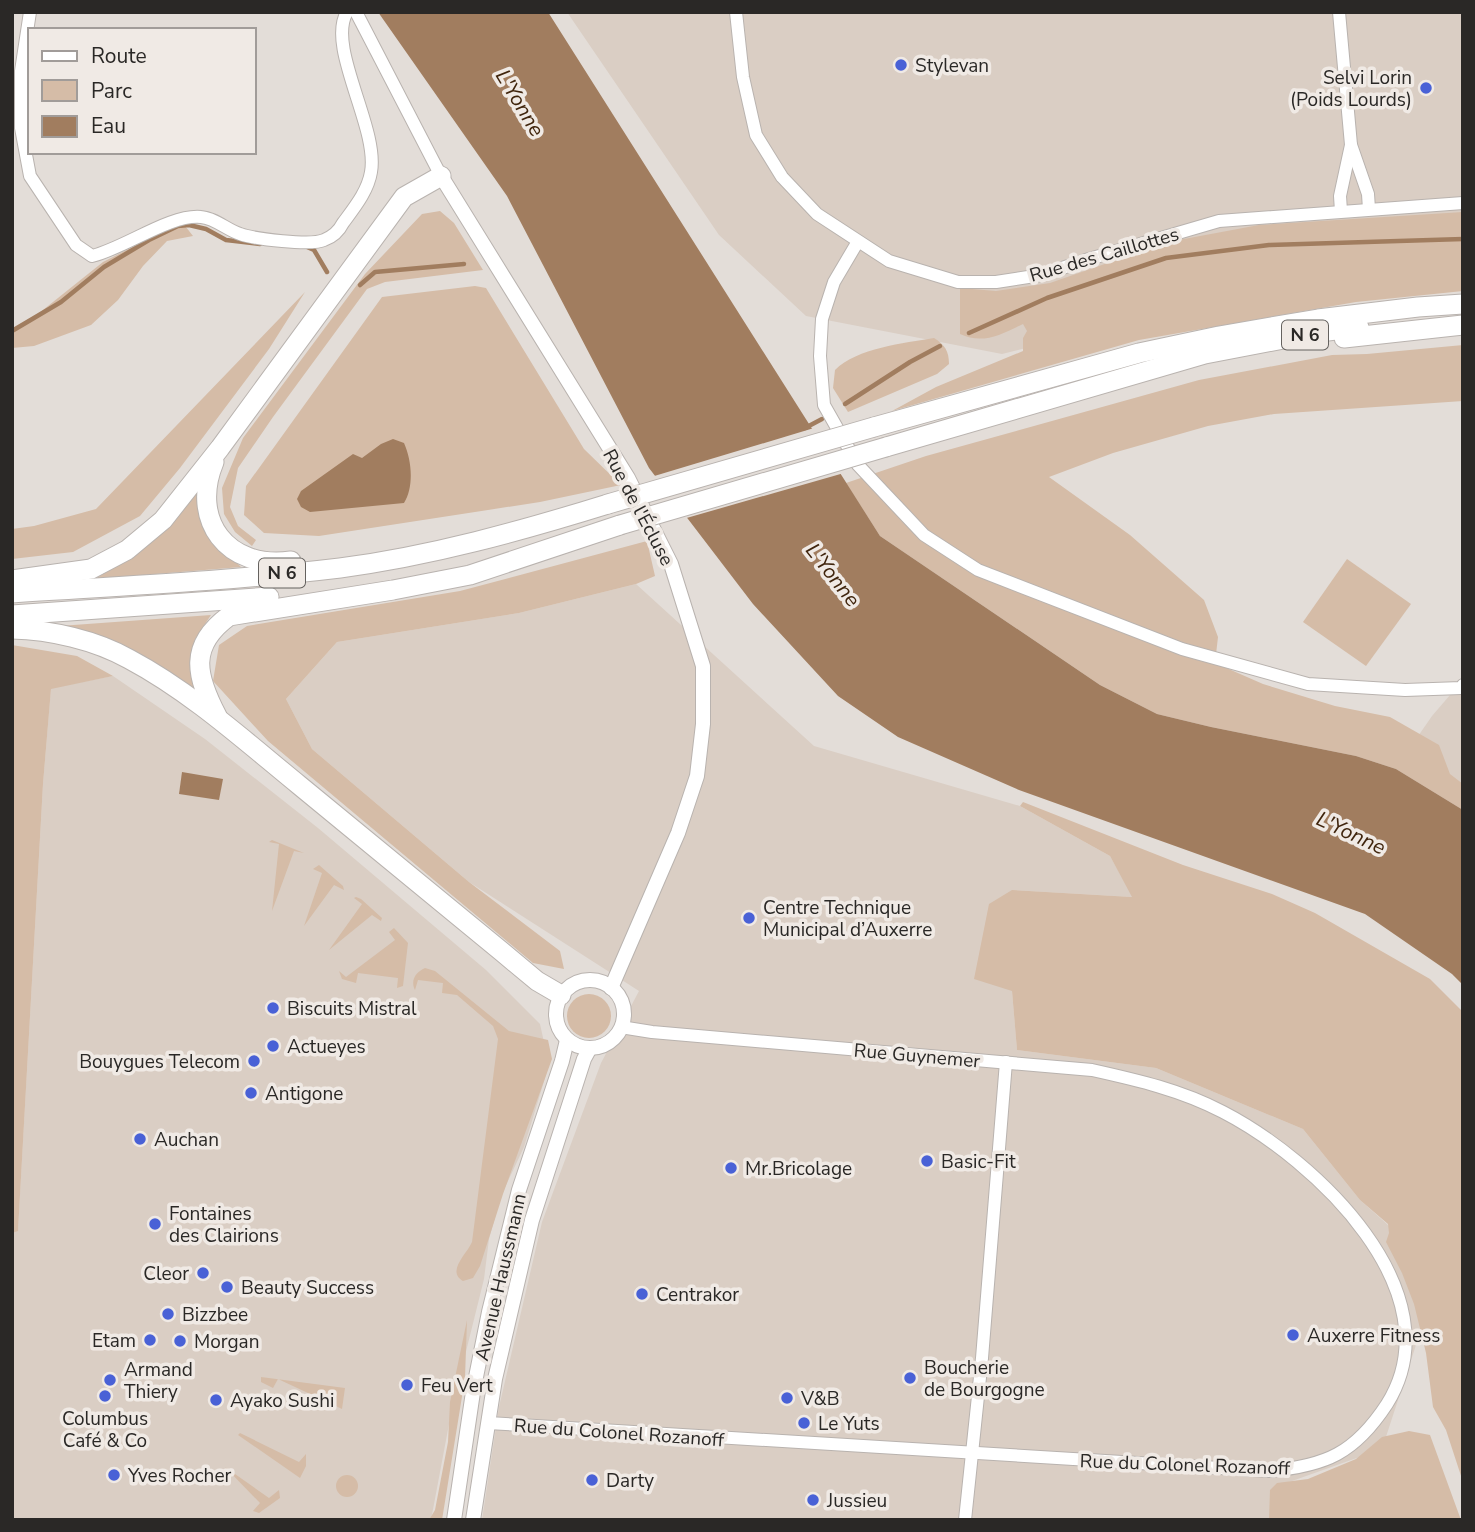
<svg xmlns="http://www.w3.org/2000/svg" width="1475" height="1532" viewBox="0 0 1475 1532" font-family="'Nunito Sans',sans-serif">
<rect width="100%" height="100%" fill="#e3ddd8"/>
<g fill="#dacec4">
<path d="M567 12H1463V269L1175 311 1002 354 806 316 719 235Z"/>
<path d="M636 584 814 746 1020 806 1110 856 1133 897 1012 890V991L1017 1050 1156 1068 1303 1129 1360 1200 1388 1225 1432 1296 1382 1449 1278 1486 1275 1520H482L499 1407 542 1222 601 1063 639 991 469 882 312 749 286 699 337 642 519 613Z"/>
<path d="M113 676 205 739 318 828 486 970 540 1024 549 1065 524 1147 501 1196 489 1239 484 1279 452 1408 431 1520H12V1233L18 1230 43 784 51 688Z"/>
<path d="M1463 680V810L1403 758 1432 716Z"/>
</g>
<g fill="#d5bca7">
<path d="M440 211 454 223 483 270 385 282 367 289 273 417 238 468 230 507 238 526 256 540 252 546 235 532 224 514 222 488 243 438 365 274 422 214Z"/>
<path d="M1463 212V291L1356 302 1139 340 892 411 936 387 1023 351V338L1027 331 1023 324C1002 334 983 345 960 334V288L996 291 1050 283 1168 242 1259 225Z"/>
<path d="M182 222 193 236 167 241 143 266 118 300 91 325 34 346 12 348V331L23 326 103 262Z"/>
<path d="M475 286 486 288 584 449 621 485 540 502 319 536 264 533 244 515 246 486 382 297Z"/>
<path d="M305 292 269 349 180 468 140 516 73 552 12 559V529L34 526 96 509Z"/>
<path d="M934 338C945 345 949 351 949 364L937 374 848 412 833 388 835 370C857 348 904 343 934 338Z"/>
<path d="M1463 345V401L1274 414 1208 426 1113 453 1049 477 1130 535 1204 600 1218 637 1215 663 1263 684 1335 706 1390 717 1439 745 1450 774 1463 784V810L1396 769 1356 756 1211 727 1157 714 1100 685 880 536 846 483 926 456 1199 380 1332 355 1367 354Z"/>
<path d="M202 482 227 553 241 567 95 579 143 549 174 518Z"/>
<path d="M647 541 655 576 636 584 519 613 337 642 286 699 312 749 469 882 560 951 564 969 533 963 268 741 213 681 219 645 247 626 460 591Z"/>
<path d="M1347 559 1411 604 1366 666 1303 622Z"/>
<path d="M211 615 195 639 193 650 196 694 46 627Z"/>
<path d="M12 645 77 656 113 676 51 689 43 784 18 1231 12 1233Z"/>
<path d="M1023 802 1183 865 1272 894 1315 913 1430 979 1463 1012V1482L1446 1430 1433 1407 1426 1353 1414 1304 1402 1273 1386 1242 1389 1233 1388 1224 1360 1200 1303 1129 1156 1068 1017 1050 1012 991 974 979 989 904 1012 890 1132 897 1110 856 1020 806Z"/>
<path d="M272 840 304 853 294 851 272 911 279 844 269 842Z"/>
<path d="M319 865 343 886 344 890 334 885 304 926 322 873 313 869Z"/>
<path d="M356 897 361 899 382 918 381 921 372 915 329 950 362 904 354 898Z"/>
<path d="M394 928 408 943 403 986 397 988 398 978 358 973 356 983 342 979 339 971 346 977 395 940 389 932Z"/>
<path d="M425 968 435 971 509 1031 548 1040 552 1059 503 1194 480 1266 473 1278 463 1281C446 1271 467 1254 472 1242L498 1039 493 1026 457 995 442 993 443 983 418 980 415 990C410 980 416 972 425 968Z"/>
<circle cx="589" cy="1016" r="22"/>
<path d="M467 1320 465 1378 442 1520H429L435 1510 448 1442 450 1402Z"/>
<path d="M261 1377 345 1388 342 1409 278 1379 273 1388 261 1382Z"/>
<path d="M1409 1431 1430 1435 1461 1520H1269L1270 1490 1277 1483 1308 1479 1356 1459 1382 1437Z"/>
<path d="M240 1433 299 1462 306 1454V1466L300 1478 238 1435Z"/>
<path d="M225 1467 269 1498 279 1490 280 1498 259 1513 253 1511 260 1503Z"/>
<circle cx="347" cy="1486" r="11"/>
</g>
<g fill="#a17d5f">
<path d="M378 12H548L880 536 1100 685 1157 714 1211 727 1356 756 1396 769 1463 810V985L1452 974 1365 914 1019 790 898 737 838 696 753 604 649 468 507 196Z"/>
<path d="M393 439 404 443C412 461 414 487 404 503L310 512 301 507 297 499 301 491 353 454 362 458 381 444Z"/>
<path d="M182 772 223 779 219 800 179 794Z"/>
</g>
<path fill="#e3ddd8" d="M814 428 844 473 683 519 651 477Z"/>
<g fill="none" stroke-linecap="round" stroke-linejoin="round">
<g stroke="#a17d5f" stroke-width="4.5">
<path d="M307 247 314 250 327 272"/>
<path d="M360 285 375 272 464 264"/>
<path d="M12 331 61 302 104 267 149 240 178 226 189 225 206 229 226 240 260 244"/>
<path d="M969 333 1047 298 1166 258 1269 245 1463 239"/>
<path d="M845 404 910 362 940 346"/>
<path d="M805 428 822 419"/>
</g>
<defs>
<g id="minor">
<path d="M30 12 21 71V128L30 176 76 245 92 256C125 248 170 214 201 217 215 218 227 230 240 234 254 239 311 246 324 240 332 237 339 231 343 223 354 208 368 191 371 172 379 128 326 47 347 12"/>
<path d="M356 12 441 176"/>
<path d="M736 12 743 77 756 135 782 177 817 214 889 261 958 282H996L1041 275 1089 259 1219 221 1463 203"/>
<path d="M1339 12 1351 145 1368 194 1369 209"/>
<path d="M1341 211 1340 196 1351 145"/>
<path d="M857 243 834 282 822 319 820 356 824 405 858 465 924 535 978 570 1182 649 1308 684 1405 690 1461 688 1463 685"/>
<path d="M488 1423 1269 1471C1326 1466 1355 1453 1387 1404 1457 1292 1314 1159 1223 1112 1181 1090 1137 1080 1092 1070L652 1032 627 1028 622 1025"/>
<path d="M965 1520 982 1358 1006 1062"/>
</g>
<g id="tertiary">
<path d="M441 176 628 478 671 564 703 666V724L697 776 678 833 611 988"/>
<circle cx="590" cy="1014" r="34"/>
<path d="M454 1520 473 1392 489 1312 519 1190 562 1061 567 1040"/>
<path d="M473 1520 495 1379 532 1220 584 1059 590 1048"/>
</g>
<g id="primary">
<path d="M1344 338 1463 325"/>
<path d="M874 427 1139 353 1219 336 1318 319 1418 307 1463 304"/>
<path d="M886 447 1205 354 1320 332 1359 327"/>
<path d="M214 462C190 520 227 570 291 561"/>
<path d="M12 580 91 569 127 550 163 520 220 448 404 197 441 176"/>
<path d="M12 593C121 586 231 581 340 568 431 556 521 531 608 504"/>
<path d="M12 615 269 597"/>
<path d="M12 629C51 630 95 640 129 659 191 692 245 741 299 785 378 850 458 915 537 981L561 995"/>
<path d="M217 716C196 676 188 646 229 616L393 590 470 575 620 525"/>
</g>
</defs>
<use href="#minor" stroke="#b9b3af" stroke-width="14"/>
<use href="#tertiary" stroke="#b9b3af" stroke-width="16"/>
<use href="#primary" stroke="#b9b3af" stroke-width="21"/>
<use href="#minor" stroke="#fff" stroke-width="12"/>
<use href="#tertiary" stroke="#fff" stroke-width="14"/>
<use href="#primary" stroke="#fff" stroke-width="19"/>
<defs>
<g id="primary-bridge">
<path d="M608 504 874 427"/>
<path d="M620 525 886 447"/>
</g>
</defs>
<use href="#primary-bridge" stroke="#b9b3af" stroke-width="21" stroke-linecap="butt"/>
<use href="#primary-bridge" stroke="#fff" stroke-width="19"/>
</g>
<g fill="#4961d6" stroke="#f0eae5" stroke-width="2.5">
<circle cx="901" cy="65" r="7"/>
<circle cx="1426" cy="88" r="7"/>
<circle cx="749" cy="918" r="7"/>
<circle cx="273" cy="1008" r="7"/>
<circle cx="273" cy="1046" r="7"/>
<circle cx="254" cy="1061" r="7"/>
<circle cx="251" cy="1093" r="7"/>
<circle cx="140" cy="1139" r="7"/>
<circle cx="927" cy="1161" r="7"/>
<circle cx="731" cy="1168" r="7"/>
<circle cx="155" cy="1224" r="7"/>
<circle cx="203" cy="1273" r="7"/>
<circle cx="227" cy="1287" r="7"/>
<circle cx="642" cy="1294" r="7"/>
<circle cx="168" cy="1314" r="7"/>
<circle cx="1293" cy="1335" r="7"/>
<circle cx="150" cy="1340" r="7"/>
<circle cx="180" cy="1341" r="7"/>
<circle cx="910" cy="1378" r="7"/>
<circle cx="110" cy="1380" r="7"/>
<circle cx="407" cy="1385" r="7"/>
<circle cx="105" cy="1396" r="7"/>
<circle cx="787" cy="1398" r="7"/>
<circle cx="216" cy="1400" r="7"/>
<circle cx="804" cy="1423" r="7"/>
<circle cx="114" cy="1475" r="7"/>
<circle cx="592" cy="1480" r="7"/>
<circle cx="813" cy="1500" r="7"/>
</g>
<g text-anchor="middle" stroke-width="7" stroke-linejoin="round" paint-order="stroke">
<g fill="#f0eae5" stroke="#65625f" stroke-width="2">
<rect x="1282" y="320.5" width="46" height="29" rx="5"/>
<rect x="259" y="558.5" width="46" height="29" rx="5"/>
</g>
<g font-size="18" font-weight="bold" fill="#2a2826">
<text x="1305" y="341">N 6</text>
<text x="282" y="579">N 6</text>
</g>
<g font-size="19" fill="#2a2826" stroke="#f0eae5" text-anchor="start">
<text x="915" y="72">Stylevan</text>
<text x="1412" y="84" text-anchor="end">Selvi Lorin<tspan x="1412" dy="22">(Poids Lourds)</tspan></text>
<text x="763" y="914">Centre Technique<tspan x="763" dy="22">Municipal d’Auxerre</tspan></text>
<text x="287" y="1015">Biscuits Mistral</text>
<text x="287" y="1053">Actueyes</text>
<text x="240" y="1068" text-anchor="end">Bouygues Telecom</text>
<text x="265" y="1100">Antigone</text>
<text x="154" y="1146">Auchan</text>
<text x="941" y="1168">Basic-Fit</text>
<text x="745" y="1175">Mr.Bricolage</text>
<text x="169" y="1220">Fontaines<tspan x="169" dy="22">des Clairions</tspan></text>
<text x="189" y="1280" text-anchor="end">Cleor</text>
<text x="241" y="1294">Beauty Success</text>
<text x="656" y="1301">Centrakor</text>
<text x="182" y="1321">Bizzbee</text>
<text x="1307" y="1342">Auxerre Fitness</text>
<text x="136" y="1347" text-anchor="end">Etam</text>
<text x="194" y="1348">Morgan</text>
<text x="924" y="1374">Boucherie<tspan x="924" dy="22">de Bourgogne</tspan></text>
<text x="124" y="1376">Armand<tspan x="124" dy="22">Thiery</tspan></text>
<text x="421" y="1392">Feu Vert</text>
<text x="801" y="1405">V&amp;B</text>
<text x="230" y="1407">Ayako Sushi</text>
<text x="105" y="1425" text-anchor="middle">Columbus<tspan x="105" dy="22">Café &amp; Co</tspan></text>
<text x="818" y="1430">Le Yuts</text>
<text x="128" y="1482">Yves Rocher</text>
<text x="606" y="1487">Darty</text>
<text x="827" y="1507">Jussieu</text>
</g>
<g font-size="19" fill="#2a2826" stroke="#f0eae5">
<text transform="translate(1104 254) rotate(-16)" y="7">Rue des Caillottes</text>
<text transform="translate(639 507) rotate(62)" y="7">Rue de l'Écluse</text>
<text transform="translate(917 1055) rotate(5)" y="7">Rue Guynemer</text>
<text transform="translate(500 1277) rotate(-77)" y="7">Avenue Haussmann</text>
<text transform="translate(619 1432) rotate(4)" y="7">Rue du Colonel Rozanoff</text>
<text transform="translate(1185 1464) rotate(2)" y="7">Rue du Colonel Rozanoff</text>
</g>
<g font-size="21" font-style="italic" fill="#40250d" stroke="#f0eae5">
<text transform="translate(520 103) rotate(59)" y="7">L'Yonne</text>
<text transform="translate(833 575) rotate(52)" y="7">L'Yonne</text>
<text transform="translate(1351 833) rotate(25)" y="7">L'Yonne</text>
</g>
</g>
<rect width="1475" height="1532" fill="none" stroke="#2a2826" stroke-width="28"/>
<rect x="28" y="28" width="228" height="126" fill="#f0eae5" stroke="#a19c99" stroke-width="2"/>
<rect x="42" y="51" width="35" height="10" fill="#ffffff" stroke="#a19c99" stroke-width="2"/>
<text x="91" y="63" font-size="21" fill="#2a2826">Route</text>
<rect x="42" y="80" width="35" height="21" fill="#d5bca7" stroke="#a19c99" stroke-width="2"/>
<text x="91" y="98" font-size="21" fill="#2a2826">Parc</text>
<rect x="42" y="116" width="35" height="21" fill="#a17d5f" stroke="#a19c99" stroke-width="2"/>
<text x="91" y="133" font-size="21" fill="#2a2826">Eau</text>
</svg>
